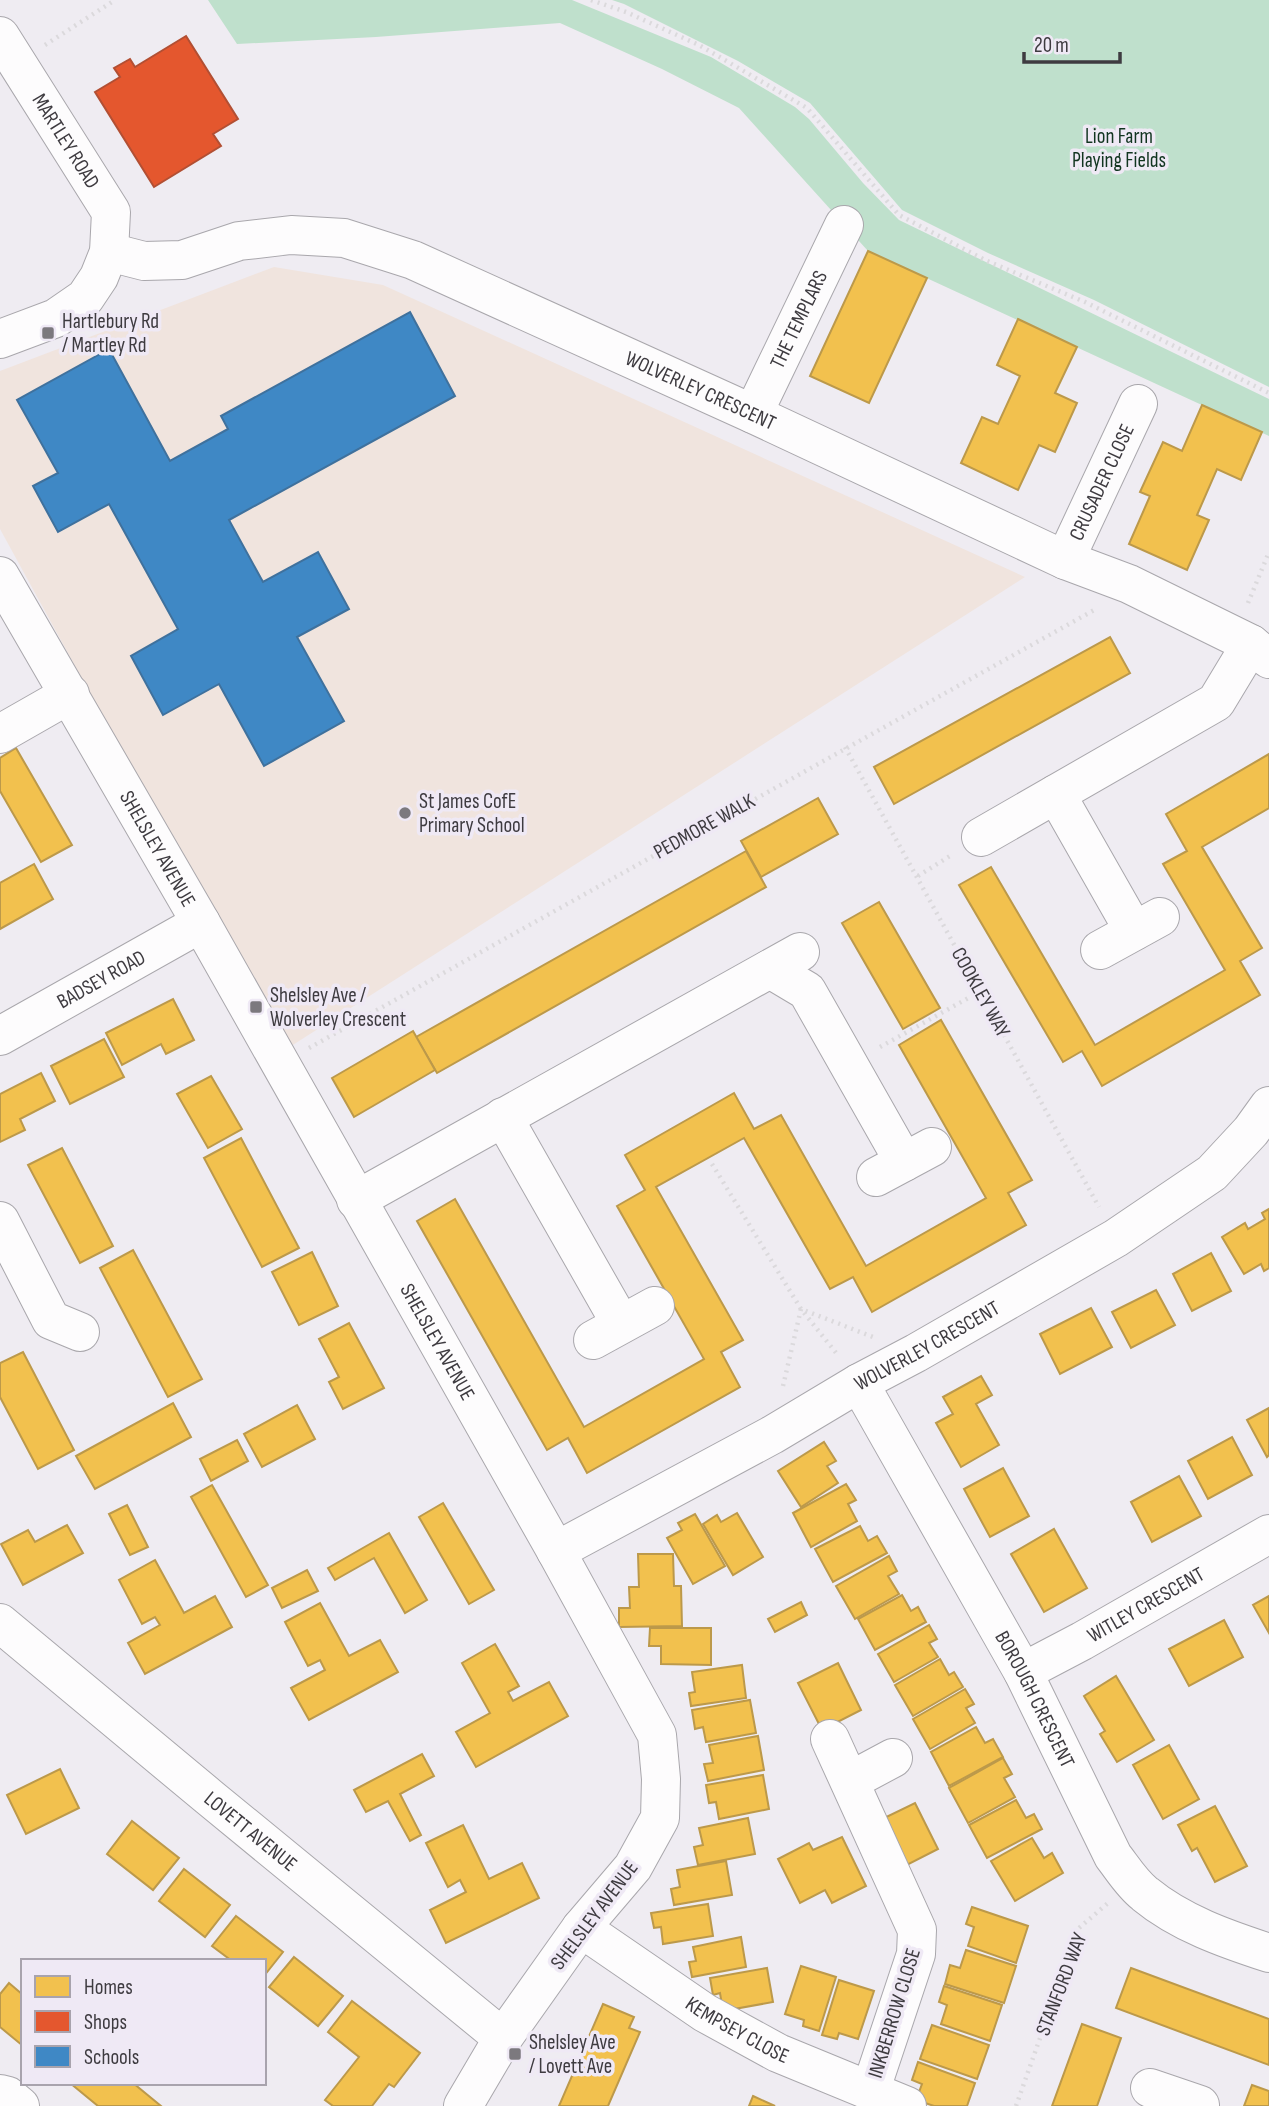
<svg xmlns="http://www.w3.org/2000/svg" width="1269" height="2106" viewBox="0 0 1269 2106" font-family="'Sofia Sans Condensed',sans-serif">
<rect width="100%" height="100%" fill="#efecf2"/>
<path fill="#f0e4de" d="M274 267 383 285 1025 577 285 1050 0 529V371Z"/>
<g fill="#bfe0cc">
<path d="M208 0H572L711 57 795 107 809 119 863 183 899 220 1269 399V436L868 251 739 108 662 69 560 23 376 37 237 44Z"/>
<path d="M612 0H1269V387L1094 300 988 253 902 210 810 103 738 61 624 4Z"/>
</g>
<g fill="#f2c14e" stroke="#bc994a" stroke-width="2">
<path d="M868 251 927 278 869 403 810 376Z"/>
<path d="M1018 319 1077 347 1055 393 1077 403 1055 452 1039 445 1018 490 961 463 982 417 998 424 1020 376 997 365Z"/>
<path d="M1202 405 1262 432 1241 480 1217 469 1197 515 1209 520 1187 570 1129 544 1150 496 1140 492 1163 442 1182 451Z"/>
<path d="M1110 637 1130 673 894 804 874 767Z"/>
<path d="M16 748 72 845 41 862 0 791V758Z"/>
<path d="M1269 754V808L1202 847 1262 948 1240 961 1260 995 1102 1086 1082 1051 1063 1062 959 885 991 867 1095 1045 1225 970 1163 864 1187 851 1166 814Z"/>
<path d="M818 798 838 834 761 877 741 841Z"/>
<path d="M746 851 766 887 437 1073 416 1037Z"/>
<path d="M34 864 53 899 0 929V883Z"/>
<path d="M879 902 940 1008 903 1029 842 923Z"/>
<path d="M173 999 194 1040 166 1054 161 1044 122 1065 106 1033Z"/>
<path d="M941 1020 1032 1180 1008 1193 1026 1225 872 1312 853 1277 830 1289 744 1138 656 1187 743 1340 721 1352 740 1387 587 1473 568 1438 547 1450 417 1221 455 1199 584 1427 704 1359 617 1206 645 1190 625 1155 734 1093 754 1129 781 1115 866 1266 986 1198 899 1045Z"/>
<path d="M413 1031 435 1070 354 1117 332 1078Z"/>
<path d="M104 1039 124 1077 70 1104 51 1066Z"/>
<path d="M41 1073 55 1101 20 1119 25 1130 0 1142V1094Z"/>
<path d="M211 1076 242 1129 208 1148 177 1094Z"/>
<path d="M241 1138 299 1248 262 1267 204 1158Z"/>
<path d="M62 1148 113 1246 80 1263 28 1165Z"/>
<path d="M1269 1209V1268L1264 1271 1261 1264 1244 1274 1222 1237 1245 1223 1248 1229 1265 1219 1262 1213Z"/>
<path d="M133 1250 202 1379 168 1397 100 1268Z"/>
<path d="M312 1252 338 1306 299 1325 272 1272Z"/>
<path d="M1211 1253 1231 1291 1192 1311 1173 1274Z"/>
<path d="M1156 1290 1175 1325 1131 1348 1112 1312Z"/>
<path d="M1091 1308 1112 1347 1060 1374 1040 1334Z"/>
<path d="M349 1323 384 1388 343 1409 329 1382 339 1377 319 1339Z"/>
<path d="M23 1352 74 1450 38 1469 0 1397V1363Z"/>
<path d="M981 1376 992 1395 976 1404 999 1445 961 1467 936 1423 953 1414 943 1397Z"/>
<path d="M173 1403 191 1437 95 1489 76 1456Z"/>
<path d="M297 1405 315 1439 262 1467 244 1434Z"/>
<path d="M1269 1408V1455L1267 1457 1247 1420Z"/>
<path d="M1232 1437 1252 1475 1208 1499 1188 1461Z"/>
<path d="M237 1440 248 1461 211 1481 200 1459Z"/>
<path d="M824 1442 836 1461 827 1466 838 1483 801 1507 778 1471Z"/>
<path d="M1003 1468 1029 1516 990 1537 964 1489Z"/>
<path d="M1179 1476 1201 1516 1152 1542 1131 1502Z"/>
<path d="M846 1484 856 1500 848 1504 857 1521 811 1547 793 1513Z"/>
<path d="M212 1485 268 1585 246 1597 191 1497Z"/>
<path d="M443 1503 494 1590 469 1604 419 1517Z"/>
<path d="M127 1505 148 1547 130 1555 109 1514Z"/>
<path d="M737 1513 763 1557 733 1575 703 1524 717 1515 721 1522Z"/>
<path d="M695 1514 725 1566 693 1584 667 1538 682 1530 678 1523Z"/>
<path d="M67 1525 83 1553 23 1585 1 1544 28 1530 35 1542Z"/>
<path d="M860 1526 868 1541 877 1536 887 1553 833 1582 815 1549Z"/>
<path d="M1054 1529 1087 1588 1044 1612 1011 1554Z"/>
<path d="M389 1533 427 1600 405 1613 374 1558 335 1580 328 1568Z"/>
<path d="M638 1554H673L674 1586H681L682 1626 619 1627V1608H630L629 1587H639Z"/>
<path d="M889 1556 897 1571 888 1576 899 1594 855 1619 836 1586Z"/>
<path d="M155 1560 184 1613 215 1596 232 1627 145 1674 128 1643 160 1625 155 1617 142 1624 119 1580Z"/>
<path d="M307 1570 318 1591 282 1608 272 1588Z"/>
<path d="M902 1595 911 1611 918 1607 926 1622 875 1650 858 1619Z"/>
<path d="M1269 1596V1633L1253 1605Z"/>
<path d="M801 1602 807 1615 775 1632 768 1619Z"/>
<path d="M320 1603 349 1656 380 1640 398 1672 309 1720 291 1688 325 1670 320 1660 308 1666 285 1622Z"/>
<path d="M1224 1620 1243 1657 1189 1686 1169 1649Z"/>
<path d="M929 1625 937 1639 929 1643 938 1657 894 1682 878 1654Z"/>
<path d="M650 1628H711V1665L661 1664V1646H649Z"/>
<path d="M495 1644 519 1686 508 1692 513 1701 549 1682 568 1716 476 1767 456 1732 490 1713 462 1663Z"/>
<path d="M940 1659 949 1675 954 1672 963 1687 913 1716 895 1685Z"/>
<path d="M838 1663 861 1710 822 1730 798 1683Z"/>
<path d="M742 1665 746 1698 691 1706 689 1693 695 1692 692 1672Z"/>
<path d="M1116 1676 1154 1740 1117 1762 1100 1734 1105 1731 1084 1696Z"/>
<path d="M965 1689 974 1704 966 1708 975 1723 930 1749 913 1719Z"/>
<path d="M750 1700 756 1733 706 1742 703 1727 695 1729 692 1710Z"/>
<path d="M976 1727 985 1743 993 1739 1003 1757 949 1786 931 1752Z"/>
<path d="M758 1736 764 1770 708 1781 704 1764 713 1763 709 1745Z"/>
<path d="M1169 1745 1199 1799 1163 1819 1133 1765Z"/>
<path d="M422 1754 434 1776 400 1794 421 1835 410 1841 388 1801 366 1812 354 1790Z"/>
<path d="M1003 1758 1012 1774 1004 1778 1015 1797 968 1823 949 1788Z"/>
<path d="M60 1769 79 1808 26 1834 7 1795Z"/>
<path d="M763 1775 769 1809 719 1819 716 1802 709 1803 706 1785Z"/>
<path d="M1016 1800 1026 1818 1034 1814 1042 1829 987 1858 969 1825Z"/>
<path d="M915 1803 938 1849 899 1869 876 1822Z"/>
<path d="M1215 1806 1247 1866 1215 1882 1197 1848 1192 1851 1178 1825Z"/>
<path d="M748 1818 755 1854 698 1865 694 1847 703 1845 699 1828Z"/>
<path d="M132 1821 179 1858 153 1890 107 1854Z"/>
<path d="M463 1825 489 1879 522 1863 539 1898 446 1943 430 1910 466 1892 460 1880 448 1887 426 1843Z"/>
<path d="M842 1837 866 1886 832 1903 825 1890 800 1903 778 1859 809 1843 813 1850Z"/>
<path d="M1032 1838 1044 1858 1052 1853 1063 1873 1015 1901 991 1861Z"/>
<path d="M726 1861 732 1895 674 1905 671 1889 680 1887 677 1870Z"/>
<path d="M184 1869 230 1905 205 1937 159 1901Z"/>
<path d="M708 1904 713 1936 663 1944 661 1927 654 1928 651 1913Z"/>
<path d="M972 1907 1028 1926 1016 1963 968 1946 974 1927 966 1924Z"/>
<path d="M236 1916 283 1952 264 1976V1961H232L212 1946Z"/>
<path d="M741 1937 746 1967 692 1977 689 1962 696 1961 693 1947Z"/>
<path d="M966 1950 1016 1966 1004 2003 945 1984 950 1965 960 1968Z"/>
<path d="M294 1957 343 1996 318 2026 269 1987Z"/>
<path d="M801 1966 836 1977 819 2031 803 2026 804 2020 785 2014Z"/>
<path d="M767 1968 773 2002 723 2011 720 1993 713 1995 710 1978Z"/>
<path d="M1131 1968 1269 2019V2065L1116 2008Z"/>
<path d="M839 1980 874 1991 858 2039 839 2033 837 2039 822 2035Z"/>
<path d="M9 1983 23 1995V2046L0 2027V1994Z"/>
<path d="M944 1986 1002 2005 990 2041 941 2024 947 2005 939 2002Z"/>
<path d="M352 2001 420 2053 394 2087 389 2084 372 2106H333L325 2100 359 2057 328 2032Z"/>
<path d="M603 2004 634 2017 629 2028 640 2032 608 2106H559Z"/>
<path d="M1082 2024 1121 2038 1097 2106H1052Z"/>
<path d="M932 2025 989 2045 977 2079 920 2059Z"/>
<path d="M918 2062 975 2083 967 2106H934L916 2100 922 2084 912 2080Z"/>
<path d="M70 2083H133L161 2106H98Z"/>
<path d="M1252 2085 1269 2091V2106H1244Z"/>
<path d="M753 2096 775 2106H749Z"/>
</g>
<path fill="#e4572e" stroke="#b24f33" stroke-width="2" d="M186 36 238 119 213 134 221 146 154 187 95 92 120 77 114 68 130 59 135 67Z"/>
<path fill="#3f88c5" stroke="#3f719d" stroke-width="2" d="M410 312 455 396 229 520 263 582 318 552 349 609 297 637 344 721 264 766 219 684 163 715 131 656 178 629 109 504 58 532 33 486 58 473 17 400 109 349 170 461 228 429 221 416Z"/>
<g fill="none" stroke-linecap="round" stroke-linejoin="round">
<defs>
<g id="minor">
<path id="s1" d="M0 36 111 212 109 252 99 277 85 298 56 318 0 339"/>
<path id="s2" d="M109 252 144 261 182 260 239 241 291 235 344 238 413 260 753 414 1065 560 1129 584 1251 644 1269 659"/>
<path id="s3" d="M753 414 844 225"/>
<path id="s4" d="M1065 560 1138 404"/>
<path id="s5" d="M0 576 201 923 556 1551 657 1735 661 1779 660 1818 633 1867 581 1928 503 2038 463 2106"/>
<path d="M0 734 70 694"/>
<path d="M1056 794 1134 931"/>
<path d="M981 837 1216 702 1251 644"/>
<path d="M1100 950 1160 917"/>
<path d="M770 969 807 991 904 1162"/>
<path id="s6" d="M0 1036 201 923"/>
<path d="M503 1117 621 1324"/>
<path d="M876 1177 932 1147"/>
<path d="M356 1200 800 952"/>
<path d="M0 1221 51 1320 80 1332"/>
<path d="M593 1340 655 1306"/>
<path id="s7" d="M859 1383 1023 1672 1113 1856C1123 1869 1132 1884 1145 1894 1180 1923 1226 1939 1269 1953"/>
<path id="s8" d="M556 1551 772 1435 859 1383 916 1353 1116 1238 1212 1173 1251 1131 1269 1106"/>
<path id="s9" d="M0 1623 209 1797 503 2038"/>
<path id="s10" d="M1023 1672 1082 1641 1269 1534"/>
<path d="M830 1739 917 1930 916 1954 870 2092"/>
<path d="M850 1781 893 1758"/>
<path id="s11" d="M581 1928 705 2013 778 2053 907 2106"/>
<path d="M1150 2088 1200 2105"/>
<path d="M0 2094 8 2096 20 2106"/>
</g>
</defs>
<use href="#minor" stroke="#a9a7ac" stroke-width="40"/>
<g stroke="#dbd9dc" stroke-width="4.5" stroke-dasharray="2 5" stroke-linecap="butt">
<path d="M591 0 626 12 699 45 807 108 899 215 987 261 1085 302 1269 393"/>
<path d="M45 45 115 0"/>
<path d="M1248 603 1269 552"/>
<path d="M845 747 1099 1207"/>
<path d="M918 876 953 854"/>
<path d="M880 1047 981 991"/>
<path d="M309 1048 1096 609"/>
<path d="M712 1164 801 1309 837 1354"/>
<path d="M783 1386 801 1309 873 1337"/>
<path d="M1016 2106 1079 1928 1108 1903"/>
</g>
<use href="#minor" stroke="#fdfcfd" stroke-width="38"/>
</g>
<g fill="#7c797e" stroke="#efe9f5" stroke-width="2.5">
<rect x="41" y="326" width="14" height="14" rx="3.5"/>
<circle cx="405" cy="813" r="7"/>
<rect x="249" y="1000" width="14" height="14" rx="3.5"/>
<rect x="508" y="2047" width="14" height="14" rx="3.5"/>
</g>
<g text-anchor="middle" stroke-width="7" stroke-linejoin="round" paint-order="stroke">
<g font-size="21" fill="#123520" stroke="#efe9f5">
<text x="1119" y="143">Lion Farm<tspan x="1119" dy="24">Playing Fields</tspan></text>
</g>
<g font-size="21" fill="#3e3b40" stroke="#efe9f5">
<text dy="7" stroke="none"><textPath href="#s1" startOffset="124">MARTLEY ROAD</textPath></text>
<text dy="7" stroke="none"><textPath href="#s3" startOffset="105">THE TEMPLARS</textPath></text>
<text dy="7" stroke="none"><textPath href="#s2" startOffset="628">WOLVERLEY CRESCENT</textPath></text>
<text dy="7" stroke="none"><textPath href="#s4" startOffset="86">CRUSADER CLOSE</textPath></text>
<text transform="translate(704 826) rotate(-29)" y="7">PEDMORE WALK</text>
<text dy="7" stroke="none"><textPath href="#s5" startOffset="315">SHELSLEY AVENUE</textPath></text>
<text dy="7" stroke="none"><textPath href="#s6" startOffset="116">BADSEY ROAD</textPath></text>
<text transform="translate(981 992) rotate(61)" y="7">COOKLEY WAY</text>
<text dy="7" stroke="none"><textPath href="#s5" startOffset="882">SHELSLEY AVENUE</textPath></text>
<text dy="7" stroke="none"><textPath href="#s8" startOffset="424">WOLVERLEY CRESCENT</textPath></text>
<text dy="7" stroke="none"><textPath href="#s10" startOffset="140">WITLEY CRESCENT</textPath></text>
<text dy="7" stroke="none"><textPath href="#s7" startOffset="362">BOROUGH CRESCENT</textPath></text>
<text dy="7" stroke="none"><textPath href="#s9" startOffset="326">LOVETT AVENUE</textPath></text>
<text transform="translate(594 1915) rotate(-53)" y="7">SHELSLEY AVENUE</text>
<text transform="translate(1061 1984) rotate(-69)" y="7">STANFORD WAY</text>
<text transform="translate(894 2013) rotate(-73)" y="7">INKBERROW CLOSE</text>
<text dy="7" stroke="none"><textPath href="#s11" startOffset="187">KEMPSEY CLOSE</textPath></text>
</g>
<g font-size="21" fill="#3e3b40" stroke="#efe9f5" text-anchor="start">
<text x="62" y="328">Hartlebury Rd<tspan x="62" dy="24">/ Martley Rd</tspan></text>
<text x="419" y="808">St James CofE<tspan x="419" dy="24">Primary School</tspan></text>
<text x="270" y="1002">Shelsley Ave /<tspan x="270" dy="24">Wolverley Crescent</tspan></text>
<text x="529" y="2049">Shelsley Ave<tspan x="529" dy="24">/ Lovett Ave</tspan></text>
</g>
</g>
<rect x="21" y="1959" width="245" height="126" fill="#efe9f5" stroke="#a8a3ad" stroke-width="2"/>
<rect x="35" y="1976" width="35" height="21" fill="#f2c14e" stroke="#a8a3ad" stroke-width="2"/>
<text x="84" y="1994" font-size="21" fill="#3e3b40">Homes</text>
<rect x="35" y="2011" width="35" height="21" fill="#e4572e" stroke="#a8a3ad" stroke-width="2"/>
<text x="84" y="2029" font-size="21" fill="#3e3b40">Shops</text>
<rect x="35" y="2046" width="35" height="21" fill="#3f88c5" stroke="#a8a3ad" stroke-width="2"/>
<text x="84" y="2064" font-size="21" fill="#3e3b40">Schools</text>
<path d="M1024 52v10h96v-10" fill="none" stroke="#3e3b40" stroke-width="3.5"/>
<text x="1034" y="52" font-size="21" fill="#3e3b40" stroke="#efe9f5" stroke-width="5" paint-order="stroke">20 m</text>
</svg>
